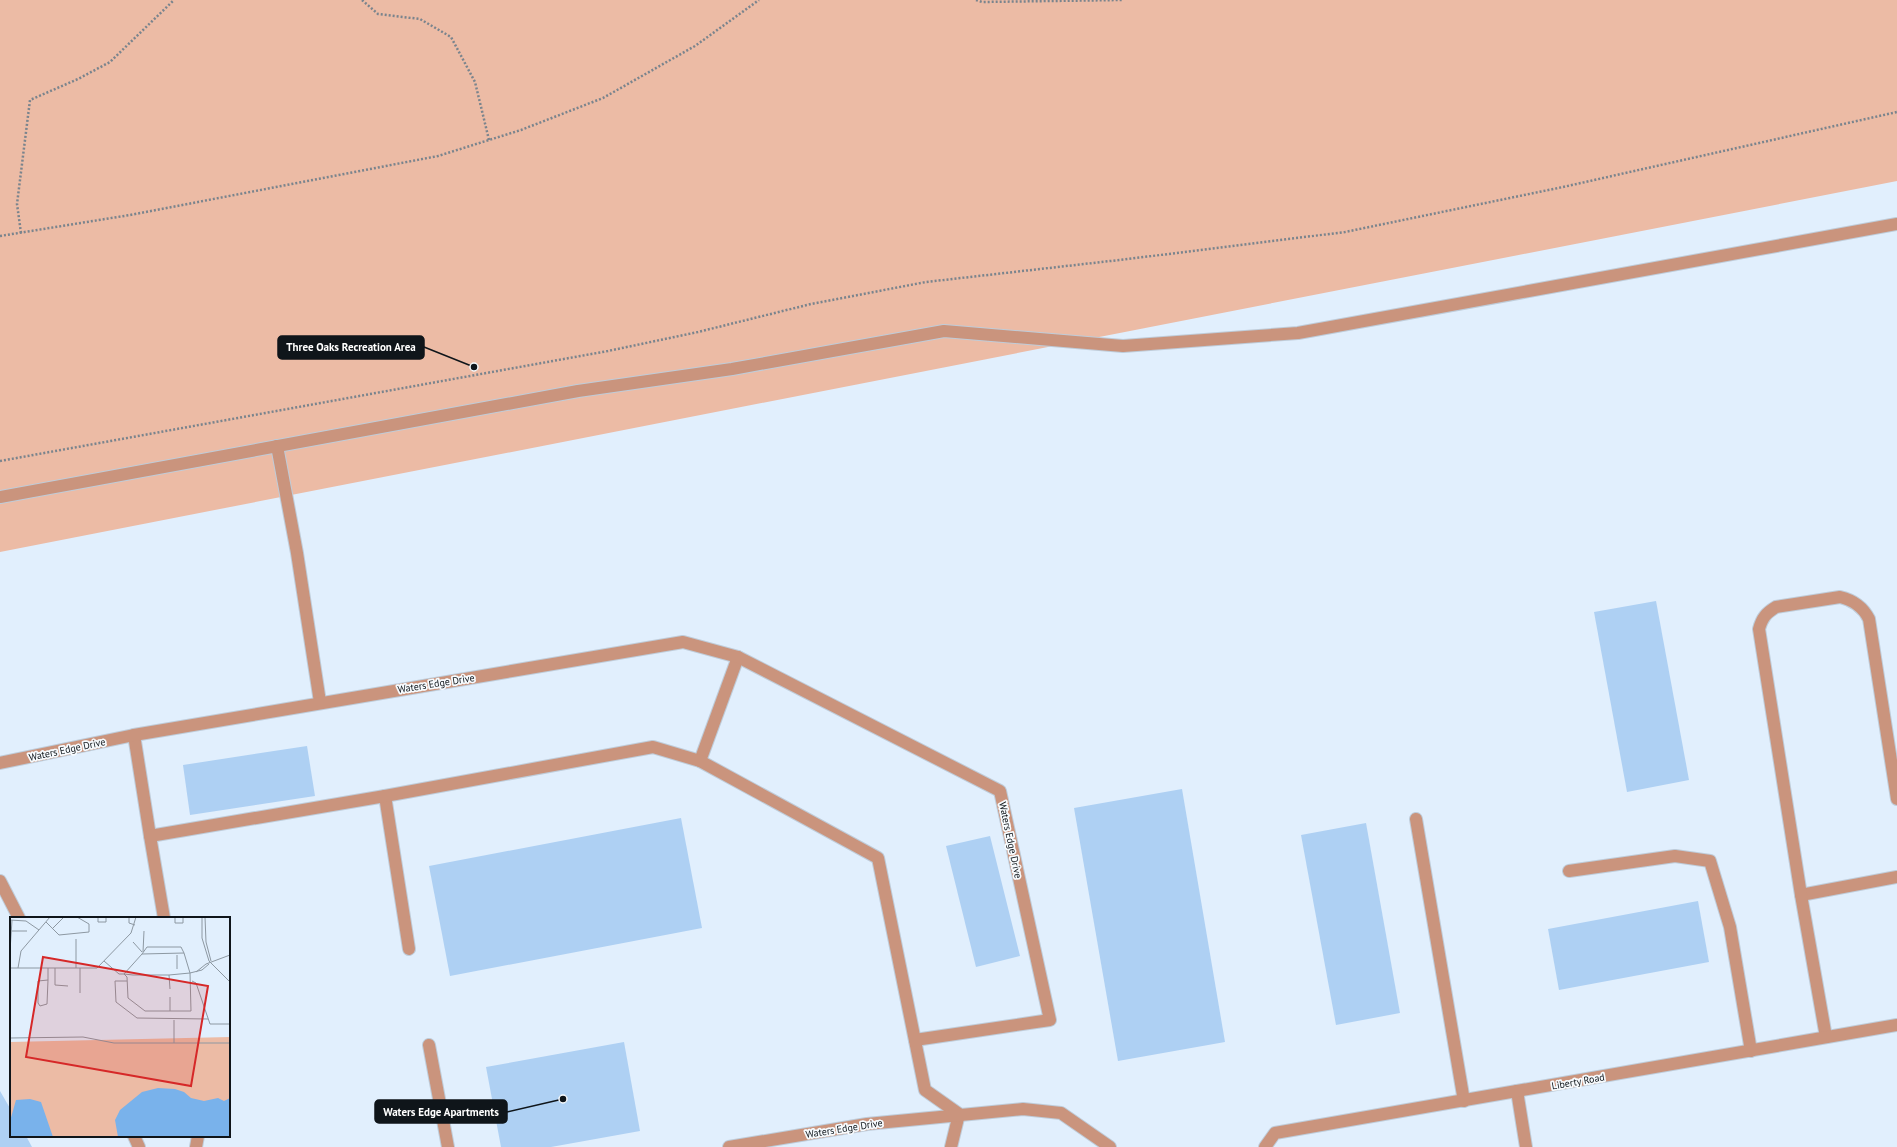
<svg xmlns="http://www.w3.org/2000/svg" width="1897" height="1147" viewBox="0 0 1897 1147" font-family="'PT Sans',sans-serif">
<rect width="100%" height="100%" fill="#e1effd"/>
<path fill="#ecbba5" d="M0 0H1897V181L0 552Z"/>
<g fill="#aed0f3">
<path d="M1656 601 1689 780 1627 792 1594 612Z"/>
<path d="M307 746 315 796 190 815 183 765Z"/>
<path d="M1182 789 1225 1042 1118 1061 1074 808Z"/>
<path d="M681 818 702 928 450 976 429 866Z"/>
<path d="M1366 823 1400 1013 1336 1025 1301 835Z"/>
<path d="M990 836 1020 956 976 967 946 846Z"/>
<path d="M1698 901 1709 962 1559 990 1548 929Z"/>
<path d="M624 1042 640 1131 551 1147H501L486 1067Z"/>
<path d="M0 1091 11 1110V1136H26L32 1147H0Z"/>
</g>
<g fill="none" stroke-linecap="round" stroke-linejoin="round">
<defs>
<g id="minor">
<path d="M277 446 297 553 320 702"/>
<path d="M0 497 578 391 732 369 944 331 1123 346 1298 333 1897 224"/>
<path d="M134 735 150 836"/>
<path d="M700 761 738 657"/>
<path d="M0 763 134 735 683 642 738 657 1000 791 1050 1020 915 1040"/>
<path d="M385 796 409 949"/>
<path d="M1416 819 1464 1101"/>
<path d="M1569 871 1675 856 1710 861 1730 927 1751 1051"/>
<path d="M0 881 19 918"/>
<path d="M1801 895 1897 877"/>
<path d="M164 918 150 836 385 796 653 747 700 761 878 858 925 1090 959 1114 951 1147"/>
<path d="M1826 1037 1801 895 1759 629C1762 618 1766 613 1776 607L1840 597C1853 600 1863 607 1869 619L1897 799"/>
<path d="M429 1045 448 1147"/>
<path d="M1517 1091 1526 1147"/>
<path d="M134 1136 139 1147"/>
<path d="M196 1147 198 1136"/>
<path d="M729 1147 867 1124 1023 1109 1061 1113 1110 1147"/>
<path d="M1265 1147 1275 1133 1897 1025"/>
</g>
</defs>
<use href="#minor" stroke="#bfccd9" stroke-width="14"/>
<g stroke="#7a848d" stroke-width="2.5" stroke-dasharray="2 2" stroke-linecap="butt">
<path d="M362 0 378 14 420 19 451 37 475 82 489 140"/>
<path d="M976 0 982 2 1122 0"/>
<path d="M21 233 17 204 30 100 78 79 110 62 174 0"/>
<path d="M0 236 130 215 438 156 489 140 521 130 603 98 695 46 759 0"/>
<path d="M0 461 608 351 698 332 811 304 926 282 1128 259 1345 232 1563 187 1897 112"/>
</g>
<use href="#minor" stroke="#ca947d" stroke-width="12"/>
</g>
<g text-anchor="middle" stroke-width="3.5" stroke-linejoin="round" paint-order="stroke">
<g font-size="10" fill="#0f151a" stroke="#f7fbfe">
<text transform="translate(436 683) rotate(-9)" y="4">Waters Edge Drive</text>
<text transform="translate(67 749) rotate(-12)" y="4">Waters Edge Drive</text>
<text transform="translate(1011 840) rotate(78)" y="4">Waters Edge Drive</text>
<text transform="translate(1578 1081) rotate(-10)" y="4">Liberty Road</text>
<text transform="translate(844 1128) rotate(-9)" y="4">Waters Edge Drive</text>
</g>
</g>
<g transform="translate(10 917)">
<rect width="220" height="220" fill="#e1effd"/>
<path d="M220 120V220H0V125Z" fill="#ecbba5"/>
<path d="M148 171 165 172 174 175 181 181 194 184 208 181 214 184 220 181V220H108L105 203 110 193 132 175ZM20 182 31 185 43 220H1L0 204 6 183Z" fill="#79b2eb"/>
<path fill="none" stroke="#8d98a2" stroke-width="1" d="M88 0V5H96V0M119 0V6L125 8M165 0V6H173V0M192 0V21L199 44 220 65M195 0 196 25 201 44M0 3 16 4 29 13M36 5 49 18 79 15V7L67 0M42 12 54 0M2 14H17M123 25 132 35M0 34 2 3M133 35 134 14M132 37 137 30H171L174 36M167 38V52M94 44 109 57H114L123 58H159L180 56 181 94H135L118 81 117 60 114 57 132 37 174 36 180 56 192 53 199 47M0 51H87L121 16 126 0M8 51 11 34 40 0M38 51V63L37 87 30 89 28 86V64L38 63M45 51V68L58 69M66 51V22M186 55 196 47 220 38M159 58 160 72M117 64H105L106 85 127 101 198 102M182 64 186 66 200 107H220M70 76V51M160 94V80M0 121 73 120 104 126H220M164 126V103"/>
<path fill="#d62828" fill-opacity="0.15" stroke="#d62828" stroke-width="2" d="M33 40 198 69 181 169 16 140Z"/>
<rect width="220" height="220" fill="none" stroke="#0f151a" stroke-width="2"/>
</g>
<path fill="none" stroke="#0f151a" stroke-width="1.5" d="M474 367L424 347M563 1099L507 1112"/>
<g fill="#0f151a" stroke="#f7fbfe" stroke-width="1.5">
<circle cx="474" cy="367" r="4"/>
<circle cx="563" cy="1099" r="4"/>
</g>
<g fill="#0f151a" stroke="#0f151a" stroke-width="1.5">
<rect x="278" y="336" width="146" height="23" rx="4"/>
<rect x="375" y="1100" width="132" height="23" rx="4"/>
</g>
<g font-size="11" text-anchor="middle" font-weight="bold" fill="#fff">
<text x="351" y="351">Three Oaks Recreation Area</text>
<text x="441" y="1116">Waters Edge Apartments</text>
</g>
</svg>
